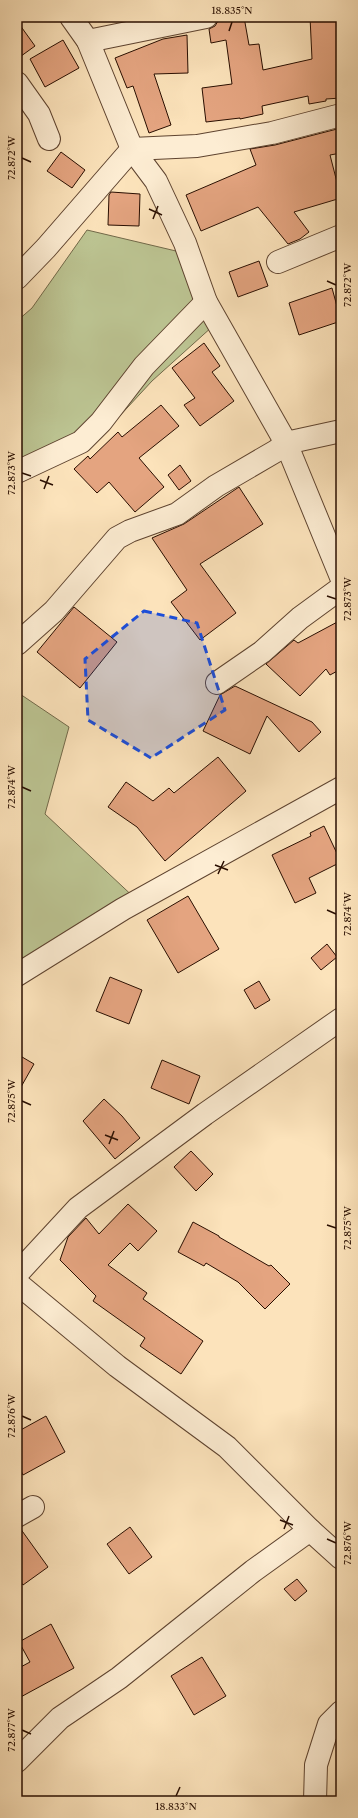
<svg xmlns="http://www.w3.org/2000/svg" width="358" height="1818" viewBox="0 0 358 1818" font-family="'Libre Caslon Text',serif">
<rect width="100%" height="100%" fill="#fce3bb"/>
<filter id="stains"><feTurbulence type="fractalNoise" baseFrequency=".005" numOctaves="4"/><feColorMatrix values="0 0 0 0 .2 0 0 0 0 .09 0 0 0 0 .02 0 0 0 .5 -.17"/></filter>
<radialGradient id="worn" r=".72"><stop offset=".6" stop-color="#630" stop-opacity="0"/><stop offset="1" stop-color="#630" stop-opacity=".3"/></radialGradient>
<g fill="#bcc492" stroke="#726949">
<path d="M87 230 176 251 213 326 152 381 91 447 34 460 17 484V321L32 308Z"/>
<path d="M17 692 69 727 45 814 139 902 17 989Z"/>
</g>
<g fill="#e4a480" stroke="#290e00">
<path d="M238 17H244L249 45 259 44 263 70 312 59 310 17H341V98L326 99V101L309 104 308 96 262 106 263 114 240 119V118L206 122 202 88 232 84 226 40 211 43 209 29 215 26 218 21Z"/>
<path d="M17 21 35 46 17 59Z"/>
<path d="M187 35 188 73 154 74 171 125 149 133 133 86 127 88 115 58 163 39Z"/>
<path d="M63 40 79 68 45 87 30 59Z"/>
<path d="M341 128V153L330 155 341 198 294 212 309 232 300 239 288 244 258 207 201 231 186 195 256 165 250 149 275 145Z"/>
<path d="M61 152 85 170 72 188 47 171Z"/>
<path d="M111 192 140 194 139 226 108 225 109 195Z"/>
<path d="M259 261 268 286 238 297 229 272Z"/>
<path d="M332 288 341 321 299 335 289 303Z"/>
<path d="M204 343 220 366 212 372 234 401 200 426 184 405 195 398 172 368Z"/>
<path d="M161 405 179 426 139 458 164 487 135 512 109 482 97 493 74 469 88 456 90 459 118 432 122 437Z"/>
<path d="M180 465 191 481 179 490 168 475Z"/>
<path d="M239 487 263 524 200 564 236 613 200 640 171 602 187 590 152 538 184 524Z"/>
<path d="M74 607 117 642 80 688 37 652Z"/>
<path d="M341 620V669L330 675 326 669 300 696 266 664 294 640 298 643Z"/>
<path d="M235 686 312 722 321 732 299 752 267 716 250 754 203 731 220 695Z"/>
<path d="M218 757 246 791 165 861 137 827 108 807 126 782 153 801 169 788 174 793Z"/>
<path d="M324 826 341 862 309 878 316 893 295 903 272 855 311 836 310 833Z"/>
<path d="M188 896 219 949 178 973 147 920Z"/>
<path d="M327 944 337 957 321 970 311 958Z"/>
<path d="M110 977 142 990 129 1024 96 1011Z"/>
<path d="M259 981 270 1000 255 1009 244 990Z"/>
<path d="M17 1054 34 1064 17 1094Z"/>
<path d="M162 1060 200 1076 189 1104 151 1088Z"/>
<path d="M104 1099 122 1116 140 1138 115 1159 83 1121Z"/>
<path d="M191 1151 213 1174 196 1191 174 1167Z"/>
<path d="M128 1204 157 1231 138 1251 130 1243 108 1265 147 1293 143 1299 203 1341 181 1374 140 1346 145 1338 93 1301 96 1296 60 1260 68 1237 86 1218 99 1234Z"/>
<path d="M193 1222 219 1236V1237L269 1266 271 1265 290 1284 265 1309 238 1282 206 1263 204 1266 178 1252Z"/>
<path d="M46 1416 65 1452 23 1475 17 1463V1432Z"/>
<path d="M130 1527 152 1557 129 1574 107 1544Z"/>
<path d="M17 1528H20L48 1567 23 1585 17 1577Z"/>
<path d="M297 1579 307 1591 295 1601 284 1589Z"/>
<path d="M51 1624 74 1668 17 1699V1669L30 1662 19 1642Z"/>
<path d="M202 1657 226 1696 194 1715 171 1676Z"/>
</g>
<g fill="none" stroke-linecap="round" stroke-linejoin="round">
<defs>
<g id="minor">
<path d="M71 17 88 41 132 149 156 181 185 243 206 302 286 443 341 577"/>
<path d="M88 41 206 17"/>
<path d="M17 83 39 114 49 139"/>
<path d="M278 262 341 236"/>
<path d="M17 278 46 248 132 149 197 146 272 133 341 115"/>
<path d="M17 472 81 442 101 422 144 366 206 302"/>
<path d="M17 644 54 611 117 538 130 531 177 514 216 486 276 451 286 443 341 431"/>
<path d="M217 683 262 652 300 618 341 588"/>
<path d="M17 975 123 909 341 788"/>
<path d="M17 1274 78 1208 205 1114 341 1019"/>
<path d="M17 1283 117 1366 227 1447 310 1530 341 1558"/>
<path d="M17 1516 33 1507"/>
<path d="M17 1761 60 1718 119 1678 253 1571 310 1530"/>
<path d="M315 1801 316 1765 329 1724 341 1712"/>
</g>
</defs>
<use href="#minor" stroke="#5e432f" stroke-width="24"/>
<use href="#minor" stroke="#fdedd3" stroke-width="22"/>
</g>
<path fill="#1d4ed8" fill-opacity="0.2" stroke="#1d4ed8" stroke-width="3" stroke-dasharray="8 5" stroke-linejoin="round" d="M144 611 197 623 225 710 151 758 88 720 85 659Z"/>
<path fill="none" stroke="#290e00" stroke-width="1.5" d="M229 31 232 22M22 158 31 162M149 209 162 215M153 219 158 206M327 281 336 285M22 473 31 476M40 480 53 485M44 489 49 476M327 596 336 599M22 787 31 791M215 865 228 870M218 874 224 861M327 910 336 914M22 1101 31 1105M105 1135 118 1140M109 1144 114 1131M327 1225 336 1228M22 1416 31 1420M280 1520 293 1525M284 1529 289 1516M327 1539 336 1543M22 1730 31 1734M176 1796 180 1787"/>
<rect width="358" height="1818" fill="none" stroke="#fce3bb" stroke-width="44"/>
<rect x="22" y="22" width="314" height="1774" fill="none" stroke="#290e00" stroke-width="1.5"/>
<g font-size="10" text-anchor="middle" fill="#290e00">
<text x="232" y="14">18.835°N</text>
<text transform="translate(11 158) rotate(-90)" y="4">72.872°W</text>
<text transform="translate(347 285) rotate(-90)" y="4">72.872°W</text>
<text transform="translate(11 473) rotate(-90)" y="4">72.873°W</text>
<text transform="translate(347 599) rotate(-90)" y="4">72.873°W</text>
<text transform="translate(11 787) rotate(-90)" y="4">72.874°W</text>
<text transform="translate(347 914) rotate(-90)" y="4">72.874°W</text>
<text transform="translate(11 1101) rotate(-90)" y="4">72.875°W</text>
<text transform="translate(347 1228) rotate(-90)" y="4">72.875°W</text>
<text transform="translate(11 1416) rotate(-90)" y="4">72.876°W</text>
<text transform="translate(347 1543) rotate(-90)" y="4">72.876°W</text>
<text transform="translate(11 1730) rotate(-90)" y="4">72.877°W</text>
<text x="176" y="1810">18.833°N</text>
</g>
<rect width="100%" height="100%" filter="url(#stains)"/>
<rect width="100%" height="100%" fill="url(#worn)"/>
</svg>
